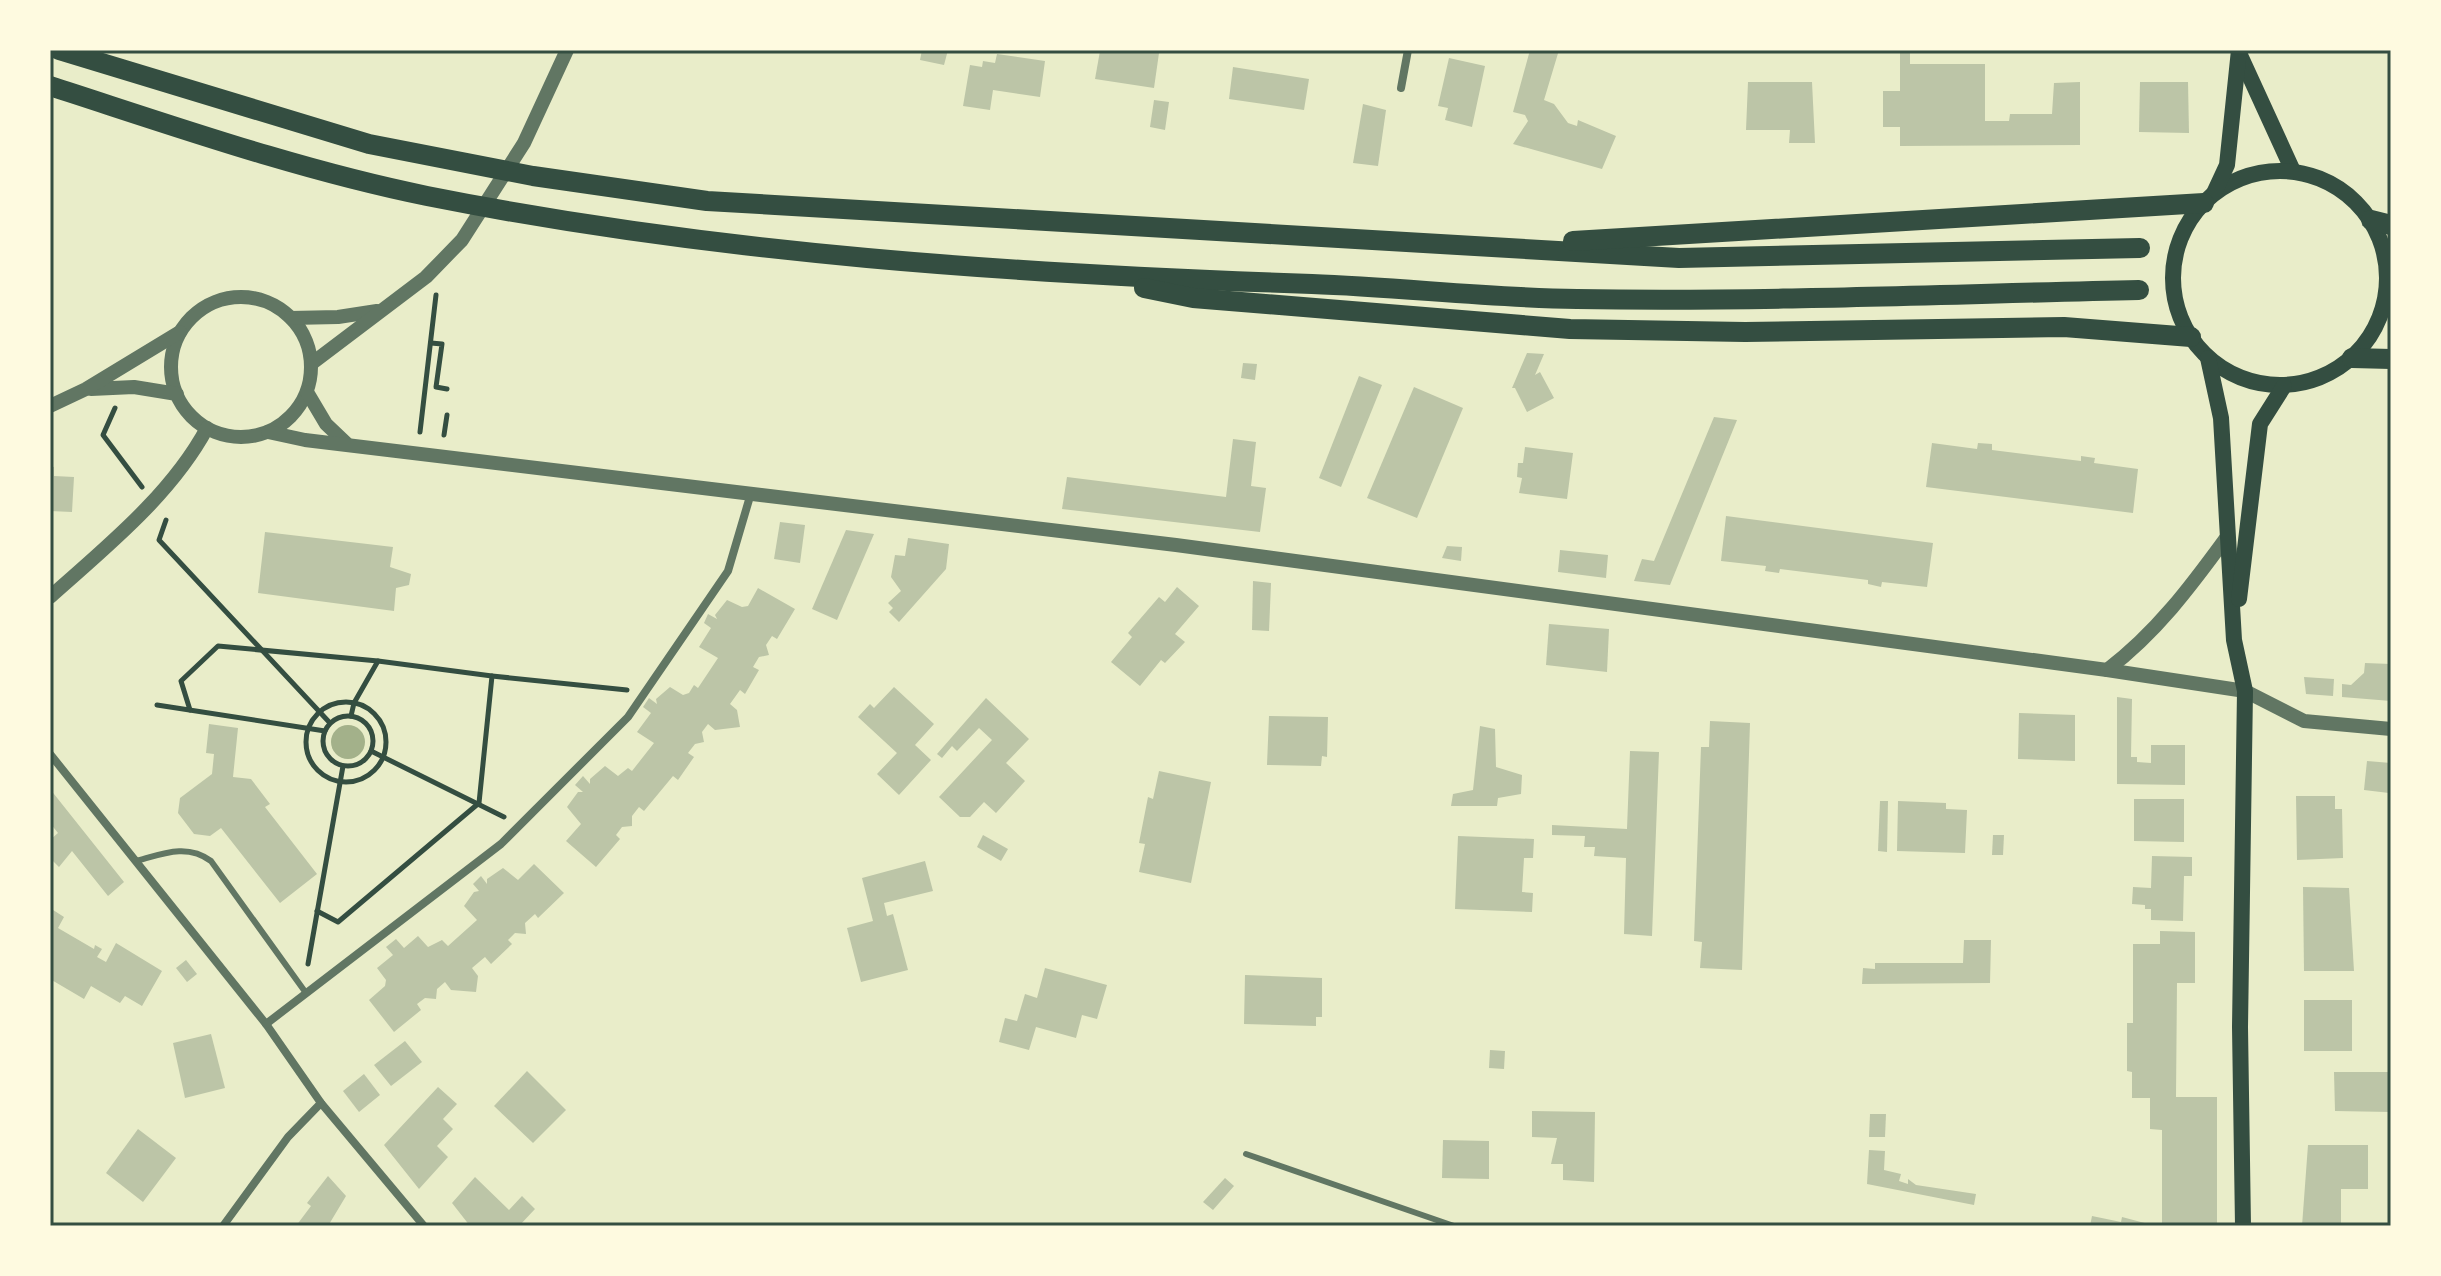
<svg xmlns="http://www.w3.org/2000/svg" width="2441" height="1276" viewBox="0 0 2441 1276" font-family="'Fira Sans',sans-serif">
<rect width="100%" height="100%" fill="#e9edc9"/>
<circle fill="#a3b18a" cx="348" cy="742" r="17"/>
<g fill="#bcc5a7">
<path d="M922 50H948L944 65 920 60Z"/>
<path d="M1112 50 1159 53 1154 88 1095 79 1100 51Z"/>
<path d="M1530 50H1559L1544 100 1554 104 1568 123 1577 126 1578 120 1616 136 1602 169 1513 144 1528 121 1525 115 1513 112Z"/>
<path d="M1900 50H1910V64H1985V121H2009L2010 114H2052L2054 83 2080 82V145L1900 146V127H1883V91H1900Z"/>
<path d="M997 54 1045 61 1040 97 993 90 990 110 963 106 970 65 982 67 983 61 995 63Z"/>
<path d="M1449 58 1485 66 1472 127 1445 120 1448 108 1438 106Z"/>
<path d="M1233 67 1309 79 1304 110 1229 99Z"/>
<path d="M1748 82H1812L1815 143H1789L1790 130H1746Z"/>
<path d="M2140 82H2188L2189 133 2139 132Z"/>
<path d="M1154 100 1169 102 1165 130 1150 127Z"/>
<path d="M1363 104 1386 110 1378 166 1353 163Z"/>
<path d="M1527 353 1544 354 1535 375 1540 372 1554 398 1527 412 1515 388H1512Z"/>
<path d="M1243 363 1257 364 1255 380 1241 378Z"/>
<path d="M1359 376 1382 385 1341 487 1319 478Z"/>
<path d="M1414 387 1463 408 1417 518 1367 498Z"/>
<path d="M1714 417 1737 420 1670 585 1634 581 1642 559 1654 561Z"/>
<path d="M1233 439 1256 442 1251 486 1266 488 1260 532 1062 509 1067 477 1226 497Z"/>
<path d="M1932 443 1977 449 1978 443 1992 444V450L2081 461V456L2095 458 2094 463 2138 469 2133 513 1926 487Z"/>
<path d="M1525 447 1573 453 1567 499 1519 493 1522 478 1517 477 1518 463H1523Z"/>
<path d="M50 466 54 467V476L74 477 72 512 50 511Z"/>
<path d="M1726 516 1933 543 1927 587 1882 582 1881 587 1868 584V580L1780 569 1779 573 1765 571 1766 566 1721 561Z"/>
<path d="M780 522 805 525 800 563 774 559Z"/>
<path d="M846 530 874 534 837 620 812 609Z"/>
<path d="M265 532 393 547 390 567 411 574 409 585 396 588 394 611 258 593Z"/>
<path d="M908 538 949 544 946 569 899 622 889 612 893 608 888 603 901 591 891 577 895 555 905 556Z"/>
<path d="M1447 546 1462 547 1461 561 1442 558Z"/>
<path d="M1560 550 1608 555 1606 578 1558 572Z"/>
<path d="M1253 581 1271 583 1269 631 1252 630Z"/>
<path d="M1177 587 1199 606 1175 634 1185 642 1165 663 1161 660 1140 686 1111 662 1132 637 1128 633 1159 597 1165 602Z"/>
<path d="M758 588 795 609 777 639 772 636 766 645 769 655 759 657 753 667 759 670 745 694 740 690 730 704 737 710 740 727 715 730 708 724 702 732 704 742 695 744 688 753 694 757 678 780 673 776 644 811 639 807 632 816V826L622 827 616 835 620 839 596 867 566 841 581 824 567 807 578 792H583L575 785 583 776 590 784V779L605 766 618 776 628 768 632 771 654 743 637 732 651 713 643 707 649 698 657 704 656 699 670 687 683 695 689 693 694 685 698 688 718 658 699 647 711 628 704 623 708 614 717 619 715 615 727 600 742 607 748 606Z"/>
<path d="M1549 624 1609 629 1607 672 1546 665Z"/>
<path d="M2365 663 2391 664V701L2342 697V684L2351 685 2364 673Z"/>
<path d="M2304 677 2334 679 2333 696 2306 694Z"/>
<path d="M894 687 934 724 915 745 931 760 899 795 877 774 897 753 858 717 870 704 874 708Z"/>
<path d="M2117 697 2132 699 2131 757H2137V762L2151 763V745H2185V785L2117 784Z"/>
<path d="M986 698 1029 739 1006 763 1025 781 996 813 984 802 970 817H960L939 797 992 740 979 728 957 751 952 746 942 758 937 754Z"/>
<path d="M2019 713 2075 715V761L2018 759Z"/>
<path d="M1269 716 1328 717 1327 757 1322 756 1321 766 1267 765Z"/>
<path d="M1710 721 1750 723 1742 970 1700 968 1702 942 1694 941 1701 747H1709Z"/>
<path d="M209 724 238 728 233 777 251 779 270 804 265 807 317 874 280 903 221 828 210 836 194 834 178 813 180 798 212 774 214 754 206 753Z"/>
<path d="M1480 726 1495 729 1496 767 1522 775 1521 794 1498 798 1497 806H1451L1453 794 1473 790Z"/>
<path d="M1630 751 1659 752 1652 936 1624 934 1626 858 1594 856 1595 847H1584L1585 836 1552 835V825L1627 829Z"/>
<path d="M2367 761 2391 763 2389 793 2364 790Z"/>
<path d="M1159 771 1211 782 1191 883 1139 872 1145 844 1139 843 1148 797 1153 799Z"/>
<path d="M50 789 124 882 108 896 72 851 59 867 50 858V840L58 833 50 823Z"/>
<path d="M2296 796H2335V809H2342L2343 858 2297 860Z"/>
<path d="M2134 799H2184V842L2134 841Z"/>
<path d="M1880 801H1888L1887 852 1878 851Z"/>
<path d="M1898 801 1946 803V809L1967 810 1965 853 1897 851Z"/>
<path d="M983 835 1008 849 1001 861 977 847Z"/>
<path d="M1993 835H2004L2003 855H1992Z"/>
<path d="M1458 836 1534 839 1533 858H1524L1522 892 1533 893 1532 912 1455 909Z"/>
<path d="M2152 856 2192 857V876H2184L2183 921 2151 920V909H2145V905L2132 904 2133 887 2151 888Z"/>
<path d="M925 861 933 891 884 903 887 916 893 914 908 970 861 982 847 928 873 921 862 878Z"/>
<path d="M534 864 564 893 538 918 535 914 525 923 526 934 515 933 508 940 512 944 491 964 485 957 472 968 478 976 476 992 451 990 445 982 437 989 436 999 425 998 417 1004 421 1010 394 1032 369 1000 385 986 386 980 377 968 393 955 386 947 396 939 404 948 418 936 428 947 442 940 448 946 477 920 464 906 474 892 479 891 473 884 481 876 487 884V879L503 868 518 880Z"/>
<path d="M2303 887 2349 888 2354 971H2304Z"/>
<path d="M50 908 64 917 58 928 94 949 95 945 102 949 97 957 106 962 116 943 162 971 142 1006 125 996 120 1003 91 986 84 999 50 979Z"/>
<path d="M2160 931 2195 932V983H2177L2176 1097H2217V1226H2162V1130L2150 1129V1098H2132V1072L2127 1071V1023H2133V944H2160Z"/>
<path d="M1964 940H1991L1990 983 1862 984 1863 968 1875 969V963H1963Z"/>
<path d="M186 960 197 974 187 982 176 968Z"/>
<path d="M1045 968 1107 985 1097 1019 1082 1015 1076 1038 1036 1027 1029 1050 999 1042 1005 1018 1017 1021 1025 994 1037 998Z"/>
<path d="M1245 975 1322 978V1017H1316V1026L1244 1024Z"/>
<rect x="2304" y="1000" width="48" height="51"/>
<path d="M211 1034 225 1088 185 1098 173 1043Z"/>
<path d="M405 1041 422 1062 391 1086 374 1065Z"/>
<path d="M1490 1050 1505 1051 1504 1069 1489 1068Z"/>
<path d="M527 1071 566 1110 533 1143 494 1106Z"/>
<path d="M2334 1072H2391V1112L2335 1111Z"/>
<path d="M364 1074 380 1095 359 1112 343 1091Z"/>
<path d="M438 1087 457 1104 443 1119 453 1129 437 1146 448 1157 419 1189 384 1145Z"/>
<path d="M1532 1111 1595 1112 1594 1182 1563 1180V1164H1551L1557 1138 1532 1137Z"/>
<path d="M1870 1114H1886L1885 1137H1869Z"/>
<path d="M138 1129 176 1158 143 1202 106 1173Z"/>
<path d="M1443 1140 1489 1141V1179L1442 1178Z"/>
<path d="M2308 1145H2368V1189H2341V1226H2302Z"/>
<path d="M1869 1150 1885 1151 1884 1170 1901 1174 1899 1181 1908 1184V1179L1916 1185 1976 1194 1974 1205 1867 1184Z"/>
<path d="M328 1176 346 1196 328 1226H296L311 1206 307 1203Z"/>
<path d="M475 1177 509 1210 522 1196 535 1209 519 1226H470L452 1203Z"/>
<path d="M1225 1178 1234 1186 1213 1210 1203 1202Z"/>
<path d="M2092 1216 2121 1222 2122 1217 2156 1226H2090Z"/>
</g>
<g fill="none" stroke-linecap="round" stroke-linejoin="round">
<g stroke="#344e41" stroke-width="5">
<path d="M431 343 442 344 436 387 447 389"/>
<path d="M115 408 103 435 142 487"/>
<path d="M420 432 436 295"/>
<path d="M444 435 447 415"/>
<path d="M166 520 159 540 330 723"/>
<path d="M492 676 627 690"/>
<circle cx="346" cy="742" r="40"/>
<path d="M157 705 325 731"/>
<path d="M190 710 181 681 218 646 378 661 492 676 479 803 338 922 317 911"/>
<circle cx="348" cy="741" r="25"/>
<path d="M351 716 354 703 378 661"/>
<path d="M371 751 504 817"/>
<path d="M308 964 343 766"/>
</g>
<g stroke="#617663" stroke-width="6">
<path d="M136 861C162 854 187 843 211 861L306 993"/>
<path d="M1246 1154 1454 1226"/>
</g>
<g stroke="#617663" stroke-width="8">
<path d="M1401 88 1408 50"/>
<path d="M50 754 266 1024 321 1103 424 1226"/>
<path d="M266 1024 501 844 628 717 728 571 751 493"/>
<path d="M223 1226 288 1137 321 1103"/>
</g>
<g stroke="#617663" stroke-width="14">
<circle cx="241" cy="367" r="70"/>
<path d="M291 318 338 317 377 311"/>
<path d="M311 364 426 277 462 240 524 143 567 50"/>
<path d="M91 389 134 387 177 394"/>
<path d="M307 392 326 424 346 443"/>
<path d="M50 406 86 389 180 332"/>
<path d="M268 432 305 440 1176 545 2107 670 2245 691 2304 721 2391 729"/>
<path d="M50 597C106 547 171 495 207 428"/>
<path d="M2107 670C2156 633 2191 586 2226 538"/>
</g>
<g stroke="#344e41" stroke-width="16">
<path d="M2239 53 2293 171"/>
<circle cx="2280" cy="278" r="107"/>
<path d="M2214 193 2227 165 2239 50"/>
<path d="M2208 358 2221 418 2234 640 2245 691 2240 1027 2243 1226"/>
<path d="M2239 599 2260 424 2284 386"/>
</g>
<g stroke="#344e41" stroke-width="20">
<path d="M59 50 369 144 533 176 707 201 1679 258 2140 248"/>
<path d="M50 86C174 126 299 170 427 196 718 254 1015 274 1312 284 1400 287 1488 298 1577 299 1764 302 1952 294 2139 290"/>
<path d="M2371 220 2391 225"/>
<path d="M1573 241 2204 203"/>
<path d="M1144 288 1193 298 1570 329 1745 332 2064 327 2191 337"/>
<path d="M2352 358 2391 359"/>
</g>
</g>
<rect width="2441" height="1276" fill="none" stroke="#fefae0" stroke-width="104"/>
<rect x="52" y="52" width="2337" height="1172" fill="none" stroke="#344e41" stroke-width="3"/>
</svg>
